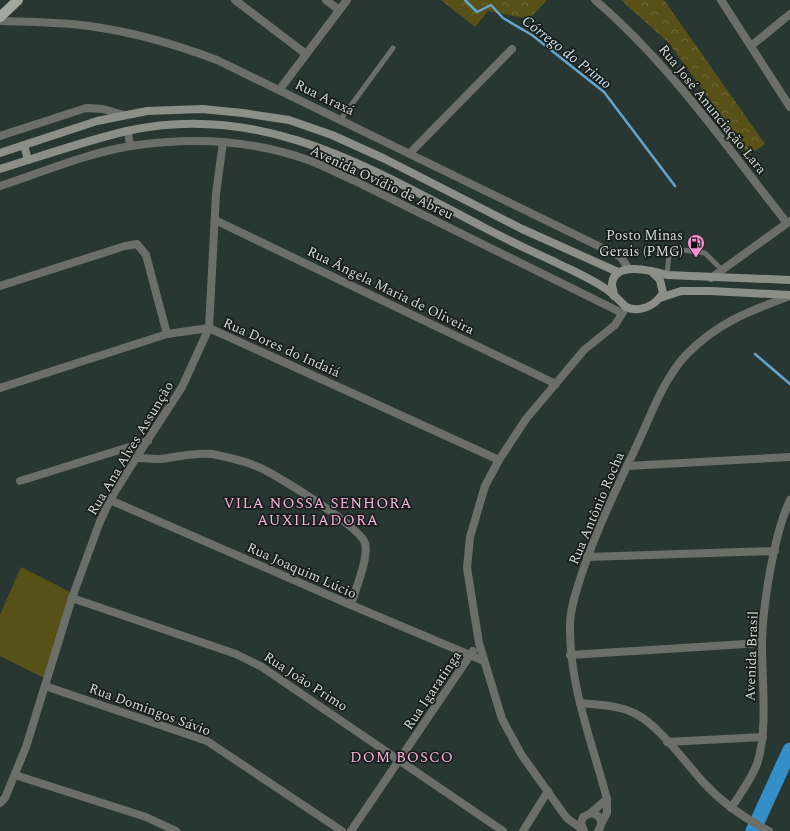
<svg xmlns="http://www.w3.org/2000/svg" width="790" height="831" viewBox="0 0 790 831" font-family="Spectral,serif">
<defs>
<pattern id="forest-crowns" width="20" height="18" patternUnits="userSpaceOnUse"><rect width="20" height="18" fill="#575118"/><path d="M2 6a3 3 0 1 1 6 0M12 15a3 3 0 1 1 6 0" fill="none" stroke="#6e6939"/></pattern>
</defs>
<rect width="100%" height="100%" fill="#293732"/>
<g fill="url(#forest-crowns)">
<path d="M441 0H547L529 19 488 11 475 27Z"/>
<path d="M621 0H664L765 144 749 155 669 43Z"/>
</g>
<path fill="#575118" d="M21 567 70 592 44 678 0 656V615Z"/>
<g fill="none" stroke-linecap="round" stroke-linejoin="round">
<g stroke="#63a5cc" stroke-width="2.5">
<path d="M465 0 477 12 491 5 503 18 532 35 604 92 675 186"/>
<path d="M755 354 790 384"/>
</g>
<path stroke="#348fc8" stroke-width="15" d="M753 831 790 750"/>
<g stroke="#6b6f6a" stroke-width="5">
<path d="M341 119 393 48"/>
<path d="M667 275 669 255 671 250 676 249 705 253 722 270"/>
</g>
<g stroke="#6b6f6a" stroke-width="8">
<path d="M235 0 306 54"/>
<path d="M326 0 339 10"/>
<path d="M595 0C670 64 726 146 787 223"/>
<path d="M721 0 790 107"/>
<path d="M0 21C30 22 60 22 89 26 133 32 175 44 217 60L621 257 628 268"/>
<path d="M751 46 790 14"/>
<path d="M280 89 347 0"/>
<path d="M128 131 130 146"/>
<path d="M0 136 86 108 103 109 124 115"/>
<path d="M410 153 512 49"/>
<path d="M0 186C43 172 87 153 131 146 191 137 254 140 311 161 326 167 339 174 353 180L622 313"/>
<path d="M215 220 556 384"/>
<path d="M711 278 790 221"/>
<path d="M0 286 125 246 137 244 146 255 167 334"/>
<path d="M0 388 167 334 209 328 499 460"/>
<path d="M136 458C144 458 152 459 160 459 177 457 195 452 212 454 227 457 242 460 256 466 275 473 360 527 365 543 369 558 355 590 351 605"/>
<path d="M627 466 790 457"/>
<path d="M20 481 148 441"/>
<path d="M110 500 351 605 484 661"/>
<path d="M587 557 775 551"/>
<path d="M72 598 236 654 262 667 503 831"/>
<path d="M570 655 762 643"/>
<path d="M45 686 207 741 342 831"/>
<path d="M580 703C598 705 618 705 634 713 658 724 685 762 703 782 722 803 744 818 769 831"/>
<path d="M667 742 763 737"/>
<path d="M15 775 146 817 176 831"/>
<path d="M0 803 5 798 26 747 72 598 99 524 110 500 136 458 182 387 209 328 216 194 223 142"/>
<path d="M731 808C740 794 751 780 757 764 768 731 762 681 762 646 762 608 774 534 790 500"/>
<path d="M591 813C601 815 604 823 598 831"/>
<path d="M601 824 607 813V799C592 742 569 685 570 625 570 608 577 589 582 573 597 529 617 487 637 445 651 415 663 380 686 355 717 323 749 311 790 296"/>
<path d="M582 829 568 819 563 813 521 754 502 719 479 643 467 568 470 537 485 486 499 460 526 419 584 350 615 325 625 309"/>
<path d="M351 831 473 651"/>
<path d="M523 831 548 791"/>
<path d="M584 831 581 823 583 817 591 813 607 799"/>
</g>
<g stroke="#8a9088" stroke-width="8">
<path d="M24 145 28 160"/>
<path d="M0 153 97 121 147 111 202 109 243 113 289 120 332 135 385 159 522 229 618 272"/>
<path d="M0 169C42 156 84 141 127 131 262 101 370 168 485 228 508 240 531 251 555 262 571 270 588 277 603 287 612 292 619 300 626 307 640 313 655 306 663 293L660 280 651 271"/>
<path d="M614 296C614 292 612 288 612 284 614 260 653 271 667 275L790 280"/>
<path d="M660 298 681 291H710L790 295"/>
</g>
<path stroke="#a1a99f" stroke-width="10" d="M0 17 18 0"/>
</g>
<defs>
<symbol id="fuel-pin" viewBox="-11 -11 22 30"><path d="M0 17L-7.5 6A9.5 9.5 0 1 1 7.5 6Z" fill="#f690d0" stroke="#171d1b"/><path d="M-5.5-6h7V0h2V4h1.3V-2.5L3-4.5l.8-.8L6-3V5H2.5V1h-1V6h-7ZM-4.2-4.7v3.2H.2V-4.7Z" fill="#111"/></symbol>
</defs>
<g fill-rule="evenodd">
<use href="#fuel-pin" x="686" y="233" width="20" height="27"/>
</g>
<g text-anchor="middle" stroke-width="3.5" stroke-linejoin="round" paint-order="stroke">
<g font-size="14" fill="#d0d9d5" stroke="#171d1b">
<text transform="translate(325 97) rotate(26)" y="5">Rua Araxá</text>
<text transform="translate(713 109) rotate(51)" y="5">Rua José Anunciação Lara</text>
<text transform="translate(382 182) rotate(25)" y="5">Avenida Ovídio de Abreu</text>
<text transform="translate(391 290) rotate(26)" y="5">Rua Ângela Maria de Oliveira</text>
<text transform="translate(282 347) rotate(24)" y="5">Rua Dores do Indaiá</text>
<text transform="translate(130 448) rotate(-59)" y="5">Rua Ana Alves Assunção</text>
<text transform="translate(596 508) rotate(-67)" y="5">Rua Antônio Rocha</text>
<text transform="translate(302 570) rotate(24)" y="5">Rua Joaquim Lúcio</text>
<text transform="translate(751 656) rotate(-88)" y="5">Avenida Brasil</text>
<text transform="translate(306 681) rotate(33)" y="5">Rua João Primo</text>
<text transform="translate(432 690) rotate(-56)" y="5">Rua Igaratinga</text>
<text transform="translate(150 709) rotate(20)" y="5">Rua Domingos Sávio</text>
</g>
<g font-size="14" fill="#d0d9d5" stroke="#171d1b" text-anchor="end">
<text x="683" y="240">Posto Minas<tspan x="683" dy="16">Gerais (PMG)</tspan></text>
</g>
<g font-size="15" font-style="italic" fill="#cce1f0" stroke="#171d1b">
<text transform="translate(567 52) rotate(38)" y="5">Córrego do Primo</text>
</g>
<g font-size="15" letter-spacing="1" fill="#f8afda" stroke="#171d1b">
<text x="318" y="508">VILA NOSSA SENHORA<tspan x="318" dy="17">AUXILIADORA</tspan></text>
<text x="402" y="762">DOM BOSCO</text>
</g>
</g>
</svg>
